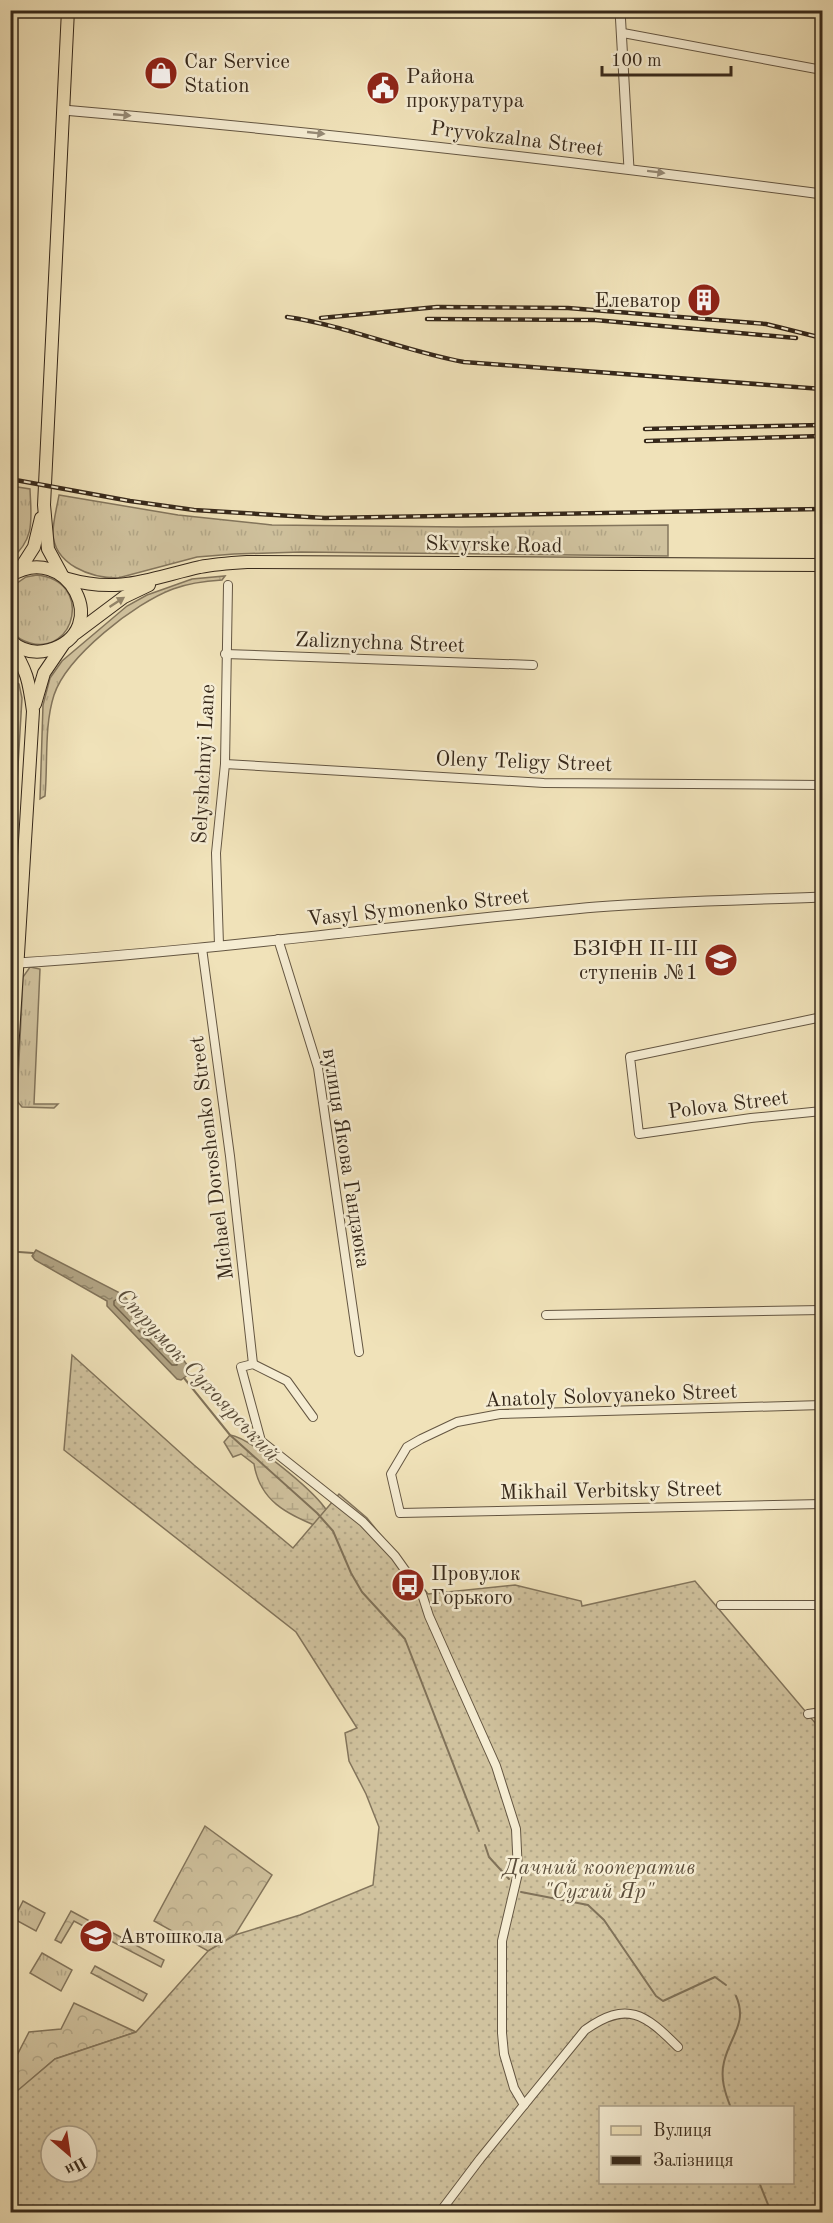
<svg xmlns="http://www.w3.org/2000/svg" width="833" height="2223" viewBox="0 0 833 2223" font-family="'Old Standard TT',serif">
<defs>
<pattern id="grass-tufts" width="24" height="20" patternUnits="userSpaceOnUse" patternTransform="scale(1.5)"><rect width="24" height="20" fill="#d0c29e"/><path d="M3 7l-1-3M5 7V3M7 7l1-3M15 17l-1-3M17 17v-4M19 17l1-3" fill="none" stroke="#b3a788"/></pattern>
<pattern id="forest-crowns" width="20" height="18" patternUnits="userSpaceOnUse" patternTransform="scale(1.5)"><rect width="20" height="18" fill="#d0c29e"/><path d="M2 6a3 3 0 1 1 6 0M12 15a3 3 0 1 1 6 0" fill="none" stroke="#b3a788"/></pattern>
<pattern id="wetland-marsh" width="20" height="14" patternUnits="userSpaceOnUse" patternTransform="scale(1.5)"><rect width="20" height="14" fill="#d0c29e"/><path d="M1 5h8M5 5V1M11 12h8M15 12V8" fill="none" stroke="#b3a788"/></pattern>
<pattern id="garden-dots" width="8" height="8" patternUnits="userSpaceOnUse" patternTransform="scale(1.5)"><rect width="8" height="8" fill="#d0c29e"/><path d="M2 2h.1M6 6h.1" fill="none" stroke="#b3a788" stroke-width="1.8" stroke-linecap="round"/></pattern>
<pattern id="water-ripples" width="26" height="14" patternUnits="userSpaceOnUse" patternTransform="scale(1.5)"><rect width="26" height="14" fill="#b1a383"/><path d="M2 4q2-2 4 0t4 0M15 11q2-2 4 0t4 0" fill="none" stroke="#91856a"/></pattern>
</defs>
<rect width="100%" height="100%" fill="#f0e2b9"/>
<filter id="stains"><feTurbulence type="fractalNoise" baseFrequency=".00333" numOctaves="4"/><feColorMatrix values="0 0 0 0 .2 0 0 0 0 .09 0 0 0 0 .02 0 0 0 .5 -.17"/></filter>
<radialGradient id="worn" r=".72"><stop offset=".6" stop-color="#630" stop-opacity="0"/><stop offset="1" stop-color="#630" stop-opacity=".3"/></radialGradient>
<g fill="url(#grass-tufts)" stroke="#83755c" stroke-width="1.5">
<path d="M11 486 30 489C31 518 36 538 11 559Z"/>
<path d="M59 495 178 515 272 525 461 527 668 525V556L301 552 234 554 197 557 118 578C91 578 54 565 53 533 53 521 57 507 59 495Z"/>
<path d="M37 575C94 581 75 656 30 643 22 641 16 637 11 630L10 588 26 577Z"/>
<path d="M225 576 222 580C205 581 189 583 173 589 135 603 67 656 54 695 44 726 48 763 45 796L40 799 43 705 50 678 62 661 127 606 147 595 192 579Z"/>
<path d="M16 682 19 684 22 698 11 884 10 768Z"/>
<path d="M30 967 40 969 34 1104H58L54 1108 22 1107 17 1101 23 977Z"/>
<path d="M23 1901 45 1913 36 1931 14 1919Z"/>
<path d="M42 1953 72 1970 61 1991 30 1973Z"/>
</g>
<g fill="url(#forest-crowns)" stroke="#83755c" stroke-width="1.5">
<path d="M205 1826 272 1875 235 1935 208 1951 154 1921Z"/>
<path d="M71 1911 99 1926 91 1942 84 1938 89 1929 74 1921 61 1943 55 1940Z"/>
<path d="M113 1933 164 1960 161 1967 109 1940Z"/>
<path d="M95 1966 147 1994 143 2001 91 1973Z"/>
<path d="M74 2003 136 2032 55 2059 11 2097 10 2069 29 2032 61 2029Z"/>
</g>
<path fill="url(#wetland-marsh)" stroke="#83755c" stroke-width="1.5" d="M230 1435C251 1438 312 1490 325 1508 332 1518 338 1529 345 1540 307 1518 262 1514 254 1464L241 1454 233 1457 224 1442Z"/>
<path fill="url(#garden-dots)" stroke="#83755c" stroke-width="1.5" fill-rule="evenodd" d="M72 1355 194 1465 293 1548 339 1494 367 1518 428 1594 515 1585 581 1601 582 1606 695 1581 822 1731V2212H11L10 2097 55 2059 136 2032 208 1951 235 1935 300 1915 373 1885 379 1827 366 1794 349 1761 345 1733 357 1728 296 1632 64 1450ZM600 2108H792V2182H600ZM51 2136H87V2172H51Z"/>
<path fill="url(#water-ripples)" stroke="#807259" stroke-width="1.5" d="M36 1250 122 1294 173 1346 188 1366 189 1374 181 1380 177 1379 107 1306V1301L35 1260 32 1256Z"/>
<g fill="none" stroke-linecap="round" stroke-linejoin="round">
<path stroke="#74664e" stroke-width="1.5" d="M117 1299 168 1349 177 1362V1365H172L114 1305V1301Z"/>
<g stroke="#807259" stroke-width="2">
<path d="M19 1252 33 1253"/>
<path d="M184 1378 230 1435 317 1513 333 1531 351 1573 362 1592 405 1639 479 1831"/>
<path d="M485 1845 489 1857 509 1879"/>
<path d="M521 1892 588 1905 604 1920 656 1996 663 2001 715 1977 726 1985"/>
<path d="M731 2108C725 2093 720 2078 724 2062 730 2036 748 2023 736 1996"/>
<path d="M759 2182 771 2212"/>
</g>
<defs>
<g id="minor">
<path d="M623 33 822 70"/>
<path d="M225 654 533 665"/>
<path d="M10 678 12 683 10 708"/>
<path d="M225 764 544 783 822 785"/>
<path d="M278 939 318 1068 359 1352"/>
<path d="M219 945 216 853 225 764 228 585"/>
<path d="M202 948 230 1156 253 1364"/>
<path d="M822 1017 630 1057 639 1134 751 1118 822 1111"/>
<path d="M546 1315 822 1310"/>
<path d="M822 1405 500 1414 457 1422 421 1439 407 1447 391 1474 400 1513 822 1504"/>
<path d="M313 1417 287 1381 253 1364 241 1367 261 1441 363 1522 395 1556 422 1594 429 1616 496 1766 516 1829 518 1873 502 1941V2033L504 2054 514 2088 524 2105"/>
<path d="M721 1605H822"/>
<path d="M808 1714 822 1712"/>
<path d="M440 2212 480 2159 585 2030C627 2000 645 2014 678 2047"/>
</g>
<g id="tertiary">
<path d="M620 10 629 169"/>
<path d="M63 110C317 132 570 161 822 194"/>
<path d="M18 963C211 951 403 924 596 907 671 901 747 900 822 897"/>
</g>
<g id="primary">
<path d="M20 569 34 547 41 518"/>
<path d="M61 573 48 549 44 505 68 10"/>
<path d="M10 576C67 539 115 631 49 650 35 654 22 651 11 641"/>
<path d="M68 579C119 594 151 578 200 567 215 564 231 563 247 562L822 565"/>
<path d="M76 633 124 597 149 585"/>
<path d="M10 644C27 670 29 681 33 711L10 1084"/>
<path d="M35 704 44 673 63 645"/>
</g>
</defs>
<use href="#minor" stroke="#645642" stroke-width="10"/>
<use href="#tertiary" stroke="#645642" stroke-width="11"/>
<use href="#primary" stroke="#36281a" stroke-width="14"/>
<use href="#minor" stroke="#f5ecd2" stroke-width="8"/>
<use href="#tertiary" stroke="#f5ecd2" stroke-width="9"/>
<use href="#primary" stroke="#f0e2b9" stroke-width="12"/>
<defs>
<g id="rail">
<path d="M287 317C348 326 404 351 464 362L822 389"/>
<path d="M321 318 437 307 568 308 766 324 822 338"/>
<path d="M427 319 595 320 796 338"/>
<path d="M645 429 822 425"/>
<path d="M646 441 822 436"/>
<path d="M10 479 130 501 194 510 325 518 822 509"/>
</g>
</defs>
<use href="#rail" stroke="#36281a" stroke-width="4.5"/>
<use href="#rail" stroke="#f5ecd2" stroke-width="2" stroke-dasharray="7" stroke-linecap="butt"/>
</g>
<defs><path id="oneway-solid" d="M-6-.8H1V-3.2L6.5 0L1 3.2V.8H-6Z" transform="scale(1.5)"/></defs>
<g fill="#968a76">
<use href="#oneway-solid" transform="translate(122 115) rotate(5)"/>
<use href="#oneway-solid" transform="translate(316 133) rotate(6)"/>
<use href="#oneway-solid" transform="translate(656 172) rotate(7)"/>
</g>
<use fill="#93856a" href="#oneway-solid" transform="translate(117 602) rotate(-33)"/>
<defs>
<symbol id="shop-disc" viewBox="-11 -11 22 22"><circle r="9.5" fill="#8f2418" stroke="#f5ecd2"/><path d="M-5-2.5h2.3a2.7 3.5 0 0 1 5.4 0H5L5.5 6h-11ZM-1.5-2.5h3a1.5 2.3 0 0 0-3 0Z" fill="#fff"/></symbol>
<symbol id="civic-disc" viewBox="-11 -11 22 22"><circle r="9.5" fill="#8f2418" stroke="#f5ecd2"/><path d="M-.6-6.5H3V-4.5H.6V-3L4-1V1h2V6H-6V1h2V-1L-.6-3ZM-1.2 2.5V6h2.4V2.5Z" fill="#fff"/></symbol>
<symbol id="building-disc" viewBox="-11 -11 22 22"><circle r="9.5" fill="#8f2418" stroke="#f5ecd2"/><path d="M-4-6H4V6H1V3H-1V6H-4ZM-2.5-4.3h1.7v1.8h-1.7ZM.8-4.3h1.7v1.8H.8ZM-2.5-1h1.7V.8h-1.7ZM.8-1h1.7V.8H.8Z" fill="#fff"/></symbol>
<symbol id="school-disc" viewBox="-11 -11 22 22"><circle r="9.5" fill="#8f2418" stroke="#f5ecd2"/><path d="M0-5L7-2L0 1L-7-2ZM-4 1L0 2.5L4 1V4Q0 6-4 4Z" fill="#fff"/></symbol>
<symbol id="bus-disc" viewBox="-11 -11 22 22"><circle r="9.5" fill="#8f2418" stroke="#f5ecd2"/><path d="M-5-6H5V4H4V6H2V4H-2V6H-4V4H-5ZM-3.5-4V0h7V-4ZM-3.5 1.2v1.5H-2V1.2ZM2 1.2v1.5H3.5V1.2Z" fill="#fff"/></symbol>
</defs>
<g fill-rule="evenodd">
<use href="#shop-disc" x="142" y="54" width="38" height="38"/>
<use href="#civic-disc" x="364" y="69" width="38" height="38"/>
<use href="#building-disc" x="685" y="281" width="38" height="38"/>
<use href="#school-disc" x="702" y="941" width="38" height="38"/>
<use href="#bus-disc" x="389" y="1566" width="38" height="38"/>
<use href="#school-disc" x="77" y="1917" width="38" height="38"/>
</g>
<g text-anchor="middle" stroke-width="5" stroke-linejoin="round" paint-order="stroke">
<g font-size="21" fill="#36281a" stroke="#f5ecd2" text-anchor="start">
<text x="184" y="68">Car Service<tspan x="184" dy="24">Station</tspan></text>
<text x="406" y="83">Района<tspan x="406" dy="24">прокуратура</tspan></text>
<text x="681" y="307" text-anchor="end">Елеватор</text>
<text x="698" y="955" text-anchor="end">БЗІФН ІІ-ІІІ<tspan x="698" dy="24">ступенів №1</tspan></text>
<text x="431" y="1580">Провулок<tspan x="431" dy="24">Горького</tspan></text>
<text x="119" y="1943">Автошкола</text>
</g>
<g font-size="21" fill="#36281a" stroke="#f5ecd2">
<text transform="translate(517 138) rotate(7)" y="7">Pryvokzalna Street</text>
<text transform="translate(494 544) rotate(1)" y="7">Skvyrske Road</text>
<text transform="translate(380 642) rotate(2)" y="7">Zaliznychna Street</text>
<text transform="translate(524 761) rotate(2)" y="7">Oleny Teligy Street</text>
<text transform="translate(203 764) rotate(-87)" y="7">Selyshchnyi Lane</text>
<text transform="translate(418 907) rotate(-6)" y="7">Vasyl Symonenko Street</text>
<text transform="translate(728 1104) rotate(-7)" y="7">Polova Street</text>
<text transform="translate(211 1158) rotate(-97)" y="7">Michael Doroshenko Street</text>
<text transform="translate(347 1158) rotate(81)" y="7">вулиця Якова Гандзюка</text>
<text transform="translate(611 1395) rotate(-2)" y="7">Anatoly Solovyaneko Street</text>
<text transform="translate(611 1490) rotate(-1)" y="7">Mikhail Verbitsky Street</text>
</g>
<g font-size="21" font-style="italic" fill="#5c4e3b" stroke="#f5ecd2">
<text x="599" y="1874">Дачний кооператив<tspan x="599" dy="24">"Сухий Яр"</tspan></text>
</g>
<g font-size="22" font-style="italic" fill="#5b4d3a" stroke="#f5ecd2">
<text transform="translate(199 1374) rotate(47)" y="8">Струмок Сухоярський</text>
</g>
</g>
<rect width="833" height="2223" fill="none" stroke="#f0e2b9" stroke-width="36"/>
<rect x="12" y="12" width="809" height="2199" fill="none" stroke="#36281a" stroke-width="3"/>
<rect x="18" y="18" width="797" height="2187" fill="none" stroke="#36281a" stroke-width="1.5"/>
<rect x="599" y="2106" width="195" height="78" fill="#f5ecd2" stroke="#a99e88" stroke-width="1.5"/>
<rect x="611" y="2126" width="30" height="9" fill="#f0e2b9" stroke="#a99e88" stroke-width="1.5"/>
<text x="653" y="2136" font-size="18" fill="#36281a">Вулиця</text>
<rect x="611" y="2156" width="30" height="9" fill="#36281a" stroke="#a99e88" stroke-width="1.5"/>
<text x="653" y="2166" font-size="18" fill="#36281a">Залізниця</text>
<g transform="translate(69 2154) rotate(151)"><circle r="28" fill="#f5ecd2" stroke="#a99e88" stroke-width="1.5"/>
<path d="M0-4.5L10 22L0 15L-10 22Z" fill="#8f2418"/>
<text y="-9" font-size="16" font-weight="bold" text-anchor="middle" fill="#36281a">Пн</text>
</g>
<path d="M602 66v9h129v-9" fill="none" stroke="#36281a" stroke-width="3"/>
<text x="611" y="66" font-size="18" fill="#36281a" stroke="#f5ecd2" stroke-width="4.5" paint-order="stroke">100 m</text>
<rect width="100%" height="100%" filter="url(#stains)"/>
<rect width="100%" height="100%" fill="url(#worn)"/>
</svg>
